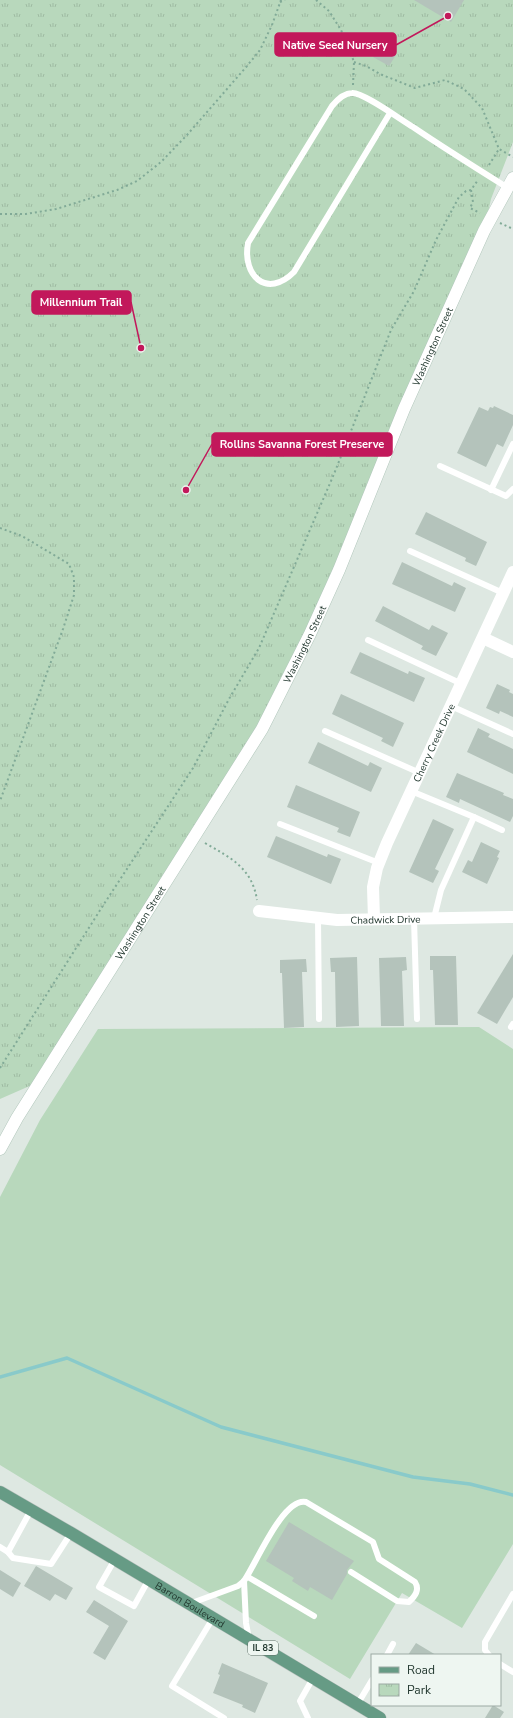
<svg xmlns="http://www.w3.org/2000/svg" width="513" height="1718" viewBox="0 0 513 1718" font-family="'Nunito Sans',sans-serif">
<defs>
<pattern id="park-tufts" width="24" height="20" patternUnits="userSpaceOnUse"><rect width="24" height="20" fill="#b8d8bc"/><path d="M3 7l-1-3M5 7V3M7 7l1-3M15 17l-1-3M17 17v-4M19 17l1-3" fill="none" stroke="#9ebaa2"/></pattern>
</defs>
<rect width="100%" height="100%" fill="#dee8e2"/>
<path fill="#b8d8bc" d="M479 1027 513 1049V1544L462 1628 402 1593 350 1679 0 1465V1197L40 1120 98 1029Z"/>
<path fill="url(#park-tufts)" d="M0 0H513V142L491 199 484 231 262 729 41 1081 0 1099Z"/>
<g fill="none" stroke-linecap="round" stroke-linejoin="round">
<path stroke="#89caca" stroke-width="3.5" d="M0 1377 67 1358 221 1427 413 1477 470 1484 513 1495"/>
</g>
<g fill="#b4c3bb">
<path d="M414 0H464L451 22Z"/>
<path d="M379 46 396 55 389 66 373 57Z"/>
<path d="M494 406 513 415V425L503 447 497 444 486 467 457 453 479 407 488 411 490 407 493 408Z"/>
<path d="M426 512 487 542 476 566 465 561 466 558 415 534Z"/>
<path d="M402 562 452 586 454 582 466 588 455 612 392 584Z"/>
<path d="M383 606 429 630 432 625 448 633 436 656 421 649 423 646 375 621Z"/>
<path d="M360 652 408 674 409 671 425 678 414 702 350 673Z"/>
<path d="M497 684 510 690 509 692 513 694V717L500 711 499 714 486 708Z"/>
<path d="M341 694 404 723 393 747 381 741 383 738 332 714Z"/>
<path d="M478 728 490 734 488 737 513 749V774L467 752Z"/>
<path d="M318 742 368 766 370 762 382 768 371 792 308 763Z"/>
<path d="M457 773 504 793 503 795 513 799V816L510 822 460 799 459 803 446 797Z"/>
<path d="M296 785 360 812 350 837 337 832 339 828 287 807Z"/>
<path d="M433 819 454 829 435 869 439 871 433 883 409 872Z"/>
<path d="M276 836 327 857 328 854 341 859 331 884 267 857Z"/>
<path d="M481 842 500 851 497 857 499 858 487 884 462 872 468 860 472 862Z"/>
<path d="M513 954V997L497 1024 477 1013Z"/>
<path d="M430 956H456L458 1025H435L433 970H430Z"/>
<path d="M357 957 359 1026 336 1027 335 972H331L330 958Z"/>
<path d="M406 957 407 970 402 971 404 1026H381L379 958Z"/>
<path d="M306 959 307 972H302L304 1027 284 1028 282 973H280V960Z"/>
<path d="M289 1522 354 1561 347 1570V1574L332 1600 310 1587 308 1591 292 1581 294 1578 266 1561Z"/>
<path d="M36 1566 73 1588 66 1600 55 1594 50 1601 24 1586Z"/>
<path d="M0 1570 21 1583 13 1597 0 1589Z"/>
<path d="M94 1600 128 1621 105 1660 93 1653 109 1626 86 1612Z"/>
<path d="M416 1643 436 1655H408Z"/>
<path d="M222 1663 268 1683 255 1713 242 1707 243 1705 213 1693 220 1675 218 1674Z"/>
<path d="M493 1705 504 1712 500 1718H485Z"/>
</g>
<g fill="none" stroke-linecap="round" stroke-linejoin="round">
<defs>
<g id="secondary">
<path id="s3" d="M0 1149 17 1118 262 729 310 634 339 570 404 409 484 231 513 178"/>
</g>
<g id="primary">
<path id="s4" d="M0 1492 71 1533 380 1718"/>
</g>
</defs>
<use href="#secondary" stroke="#b2c7bc" stroke-width="13"/>
<use href="#primary" stroke="#bcc3c0" stroke-width="13"/>
<g stroke="#81aa97" stroke-width="2" stroke-dasharray="2 3" stroke-linecap="butt">
<path d="M316 0 329 11 341 30 348 46 354 62 353 85"/>
<path d="M280 2 285 0"/>
<path d="M354 62 366 66 380 74 415 88 445 80 464 89 482 108 499 149 513 157"/>
<path d="M489 165 499 149"/>
<path d="M471 190 473 202 470 208 480 213"/>
<path d="M0 214H26L56 209 117 190 137 181 161 162 187 135 247 66 260 50 272 25 281 0"/>
<path d="M500 223 513 229"/>
<path d="M0 528 22 536 69 564 74 577V595L63 629 0 801"/>
<path d="M205 843C231 858 252 868 257 900"/>
<path d="M0 1068 104 904 193 768 229 699 259 648 334 474 391 330 414 291 436 240 459 197 466 191 471 190 478 180"/>
</g>
<g stroke="#fff" stroke-width="6">
<path d="M390 113 294 272C267 299 242 276 248 243L332 106C337 100 344 93 352 93 363 92 401 120 413 127 444 148 476 168 508 188"/>
<path d="M440 466 506 496 513 489"/>
<path d="M491 490 513 444"/>
<path d="M410 551 503 593"/>
<path d="M368 640 462 684"/>
<path d="M451 706 513 734"/>
<path d="M325 731 420 773"/>
<path d="M411 791 474 817 441 890 434 918"/>
<path d="M474 817 502 830"/>
<path d="M280 824 379 863"/>
<path d="M318 918 319 1019"/>
<path d="M414 919 417 1019"/>
<path d="M511 1027 513 1024"/>
<path d="M0 1547 8 1552 31 1510"/>
<path d="M8 1552 13 1558 51 1564 71 1533"/>
<path d="M115 1559 99 1587 134 1606 149 1579"/>
<path d="M248 1577 314 1616"/>
<path d="M244 1581 246 1623 249 1639"/>
<path d="M189 1604 238 1586 244 1581C256 1564 283 1497 306 1502L373 1542 379 1559 415 1582C420 1590 415 1596 409 1602L397 1601 351 1572"/>
<path d="M213 1618 172 1686 224 1718"/>
<path d="M387 1655 393 1644"/>
<path d="M489 1655 485 1650V1642L513 1594"/>
<path d="M500 1664 513 1672"/>
<path d="M357 1705 372 1680"/>
<path d="M308 1718 300 1701 313 1678"/>
</g>
<g stroke="#fff" stroke-width="12">
<path d="M483 638 513 652"/>
<path id="s1" d="M259 911 337 920 513 917"/>
<path id="s2" d="M374 919 373 887 377 868 387 843 513 572"/>
</g>
<use href="#secondary" stroke="#fff" stroke-width="12"/>
<use href="#primary" stroke="#669b85" stroke-width="12"/>
</g>
<g text-anchor="middle" stroke-width="4" stroke-linejoin="round" paint-order="stroke">
<rect fill="#eef6f1" stroke="#5e7068" stroke-width="1" x="248" y="1641" width="30" height="14" rx="3"/>
<g font-size="9" font-weight="bold" fill="#21372e">
<text x="263" y="1651">IL 83</text>
</g>
<g font-size="10" fill="#21372e" stroke="#eef6f1">
<text dy="4" stroke="none"><textPath href="#s3" startOffset="914">Washington Street</textPath></text>
<text dy="4" stroke="none"><textPath href="#s3" startOffset="590">Washington Street</textPath></text>
<text dy="4" stroke="none"><textPath href="#s2" startOffset="189">Cherry Creek Drive</textPath></text>
<text dy="4" stroke="none"><textPath href="#s1" startOffset="127">Chadwick Drive</textPath></text>
<text dy="4" stroke="none"><textPath href="#s3" startOffset="266">Washington Street</textPath></text>
<text dy="4" stroke="none"><textPath href="#s4" startOffset="221">Barron Boulevard</textPath></text>
</g>
</g>
<path fill="none" stroke="#c2185b" stroke-width="1.5" d="M448 16L396 45M141 348L131 302M186 490L212 444"/>
<g fill="#c2185b" stroke="#eef6f1" stroke-width="1.5">
<circle cx="448" cy="16" r="4"/>
<circle cx="141" cy="348" r="4"/>
<circle cx="186" cy="490" r="4"/>
</g>
<g fill="#c2185b" stroke="#c2185b" stroke-width="1.5">
<rect x="275" y="33" width="121" height="23" rx="4"/>
<rect x="32" y="291" width="99" height="23" rx="4"/>
<rect x="212" y="433" width="180" height="23" rx="4"/>
</g>
<g font-size="11" text-anchor="middle" font-weight="bold" fill="#fff">
<text x="335" y="49">Native Seed Nursery</text>
<text x="81" y="306">Millennium Trail</text>
<text x="302" y="448">Rollins Savanna Forest Preserve</text>
</g>
<rect x="371" y="1654" width="130" height="52" fill="#eef6f1" stroke="#9caaa3"/>
<rect x="379" y="1667" width="20" height="6" fill="#669b85" stroke="#9caaa3"/>
<text x="407" y="1674" font-size="12" fill="#21372e">Road</text>
<rect x="379" y="1684" width="20" height="12" fill="url(#park-tufts)" stroke="#9caaa3"/>
<text x="407" y="1694" font-size="12" fill="#21372e">Park</text>
</svg>
